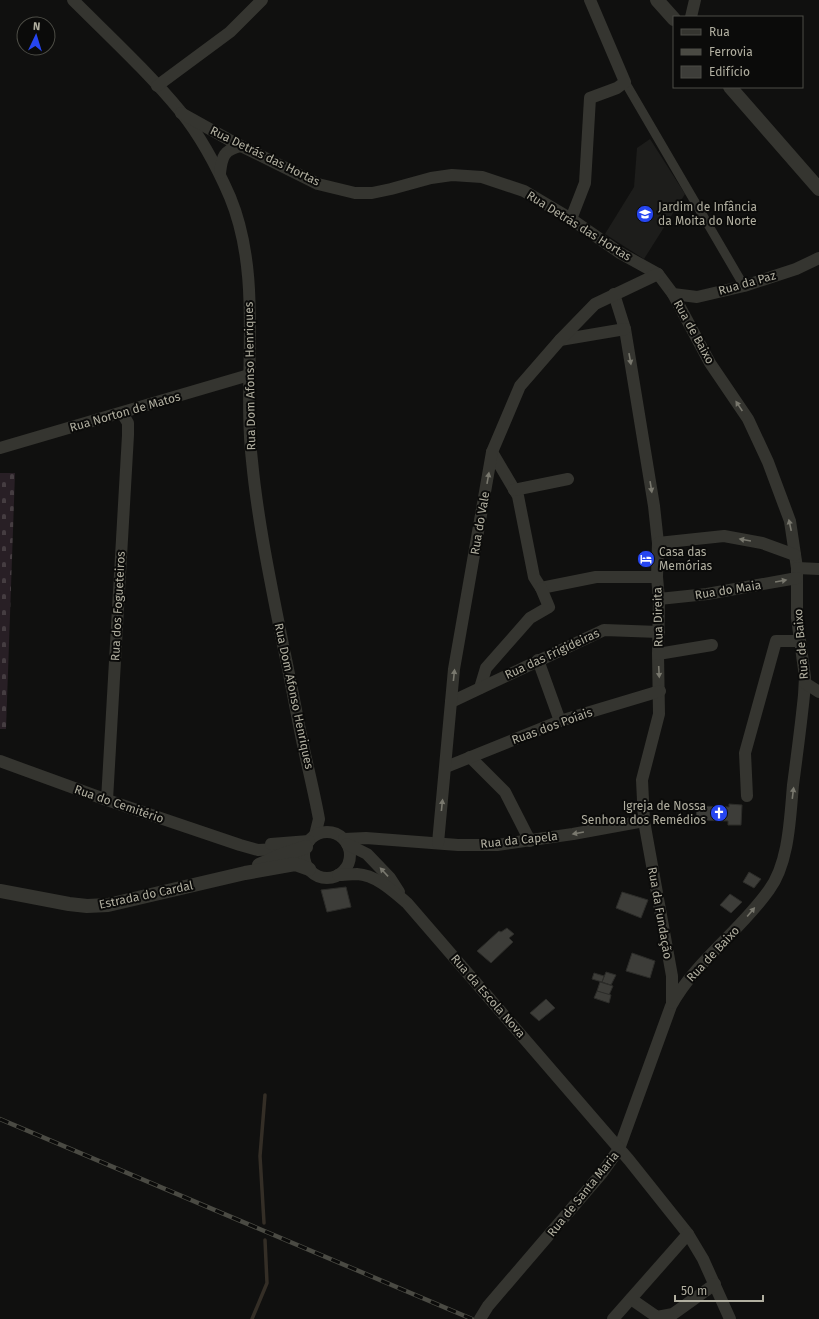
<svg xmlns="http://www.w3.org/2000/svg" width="819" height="1319" viewBox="0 0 819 1319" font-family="'Fira Sans',sans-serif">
<defs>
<pattern id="cemetery-stones" width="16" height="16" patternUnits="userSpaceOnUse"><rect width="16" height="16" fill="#281f25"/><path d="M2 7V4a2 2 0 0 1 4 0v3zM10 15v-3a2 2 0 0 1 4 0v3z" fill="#453d41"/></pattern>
</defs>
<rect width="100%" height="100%" fill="#10100f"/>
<path fill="#1d1d1b" d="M650 139 685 194 644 259 605 234 634 187 637 148Z"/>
<path fill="url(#cemetery-stones)" d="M0 473H15L6 729H0Z"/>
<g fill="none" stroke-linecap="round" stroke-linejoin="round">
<g stroke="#342e26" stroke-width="3.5">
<path d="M264 1223 260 1156 265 1095"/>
<path d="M252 1319 267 1283 265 1240"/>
</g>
</g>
<g fill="#3d3d39" stroke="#2c2c29">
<path d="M729 804 742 805 741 825H728V821L696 820 697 806 729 807Z"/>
<path d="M749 872 761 879 754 888 743 882Z"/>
<path d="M346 887 351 907 327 912 321 890Z"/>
<path d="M622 892 648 900 641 918 616 908Z"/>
<path d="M730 894 742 902 731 913 720 905Z"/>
<path d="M507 928 514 934 509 938 513 942 491 963 477 951 499 931 501 932Z"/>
<path d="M632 953 655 961 650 978 626 971Z"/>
<path d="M606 972 616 975 611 985 602 982Z"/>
<path d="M594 973 604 976 602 982 592 979Z"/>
<path d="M600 982 613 986 609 995 597 991Z"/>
<path d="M597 991 611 995 609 1003 594 998Z"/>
<path d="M546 999 555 1008 539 1021 530 1013Z"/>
</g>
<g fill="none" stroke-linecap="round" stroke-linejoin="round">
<path stroke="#353530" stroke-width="9" d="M625 82 744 286"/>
<g stroke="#353530" stroke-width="12">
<path d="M73 0C110 37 148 72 181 112 201 137 217 167 230 197 264 279 242 375 252 461 258 523 271 584 283 645 291 681 297 718 305 754 310 776 315 797 319 819L315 835"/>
<path d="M691 17 695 0"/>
<path d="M157 86 230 32 262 0"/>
<path d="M181 113 233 142 318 184 355 193H372L391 189 431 178 452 175 482 177 524 191 571 219 620 253 658 274 673 294 710 363 748 419 768 462 790 521 797 568V618L805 677 804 695C801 725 797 755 793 785 790 818 789 863 769 890 740 931 695 962 671 1006L619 1149 602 1173 488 1306 480 1319"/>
<path d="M220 173C222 156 224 150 241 146"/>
<path d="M571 219 585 183 590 98 617 88 625 82 590 0"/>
<path d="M614 294 625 329 654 506 658 543 657 577 659 599 658 654 659 714 642 780 644 821 672 976V1003"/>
<path d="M673 294 697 297 744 286 796 269 819 258"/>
<path d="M560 340 625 329"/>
<path d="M0 448 249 375"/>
<path d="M492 452 518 496 534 577 541 588 596 577H657"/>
<path d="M514 490 568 479"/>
<path d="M658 543 724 536 762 543 795 555"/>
<path d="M797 568 819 569"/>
<path d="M659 599 707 594 797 578"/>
<path d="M658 654 712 645"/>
<path d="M538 660 560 721"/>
<path d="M805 683 819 692"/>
<path d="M480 688 486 668 530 618 549 607 541 588"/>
<path d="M451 702 604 630 659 632"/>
<path d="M470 757 505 792 530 841"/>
<path d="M0 761 107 800 240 845 258 850 278 849 304 855"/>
<path d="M446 767 560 721 660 691"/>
<path d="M747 796 745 753 776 641H800"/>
<path d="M107 800 128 435V423L122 413"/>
<circle cx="327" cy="855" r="23"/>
<path d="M344 839 366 838 458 845H497L573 834 644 821"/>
<path d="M438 843 454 669 492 452 520 386 560 340 595 304 658 274"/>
<path d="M271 844 309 841"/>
<path d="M347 844 367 854 390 878 399 892"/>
<path d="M338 875C344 875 351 874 357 874 376 875 393 891 407 903L629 1160 688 1234 703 1259 730 1319"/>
<path d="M631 1299 657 1317 673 1314 715 1284"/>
<path d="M613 1319 688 1234"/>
</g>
<g stroke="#353530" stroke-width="14">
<path d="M657 0 674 19"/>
<path d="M730 87 819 189"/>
<path d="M259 865 285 854 306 847"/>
<path d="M0 891 69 904 87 906 108 905 245 873 295 864 309 869"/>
</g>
<defs>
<path id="rail" d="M0 1119 472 1319"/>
</defs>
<use href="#rail" stroke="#4a4a43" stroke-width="4.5"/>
<use href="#rail" stroke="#0b0b0a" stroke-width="3" stroke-dasharray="9" stroke-linecap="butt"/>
</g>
<defs><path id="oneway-solid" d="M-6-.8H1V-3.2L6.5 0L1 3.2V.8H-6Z"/></defs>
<g fill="#79786e">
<use href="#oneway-solid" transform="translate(630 359) rotate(80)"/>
<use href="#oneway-solid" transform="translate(739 406) rotate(-124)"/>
<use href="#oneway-solid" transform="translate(488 478) rotate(-80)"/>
<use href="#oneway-solid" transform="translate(651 487) rotate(81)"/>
<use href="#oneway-solid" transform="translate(790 525) rotate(-102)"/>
<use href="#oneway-solid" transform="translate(745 540) rotate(-170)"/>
<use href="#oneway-solid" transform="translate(781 581) rotate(-10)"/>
<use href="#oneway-solid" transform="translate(659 672) rotate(87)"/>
<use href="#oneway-solid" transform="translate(454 675) rotate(-84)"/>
<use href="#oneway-solid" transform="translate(793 793) rotate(-83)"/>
<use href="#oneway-solid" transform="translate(442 805) rotate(-84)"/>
<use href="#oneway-solid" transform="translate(578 833) rotate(170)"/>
<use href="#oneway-solid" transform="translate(384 872) rotate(-133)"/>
<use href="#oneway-solid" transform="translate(751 912) rotate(-50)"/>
</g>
<defs>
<symbol id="school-disc" viewBox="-11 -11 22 22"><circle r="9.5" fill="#2646f1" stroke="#0b0b0a"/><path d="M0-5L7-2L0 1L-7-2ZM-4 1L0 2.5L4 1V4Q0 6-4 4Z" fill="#fff"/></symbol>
<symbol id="hotel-disc" viewBox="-11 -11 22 22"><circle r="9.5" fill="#2646f1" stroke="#0b0b0a"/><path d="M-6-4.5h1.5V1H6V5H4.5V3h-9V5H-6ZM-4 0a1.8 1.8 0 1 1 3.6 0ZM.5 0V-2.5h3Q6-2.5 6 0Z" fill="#fff"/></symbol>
<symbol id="church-disc" viewBox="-11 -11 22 22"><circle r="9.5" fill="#2646f1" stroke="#0b0b0a"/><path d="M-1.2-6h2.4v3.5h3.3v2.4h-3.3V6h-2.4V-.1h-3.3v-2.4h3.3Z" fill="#fff"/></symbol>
</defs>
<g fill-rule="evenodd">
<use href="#school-disc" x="635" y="204" width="20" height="20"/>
<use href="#hotel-disc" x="636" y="549" width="20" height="20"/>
<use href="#church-disc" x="709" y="803" width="20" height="20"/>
</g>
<g text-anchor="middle" stroke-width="4" stroke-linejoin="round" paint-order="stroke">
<g font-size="12" fill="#b1afa0" stroke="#0b0b0a">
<text transform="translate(265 156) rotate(26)" y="4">Rua Detrás das Hortas</text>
<text transform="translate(579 226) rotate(32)" y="4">Rua Detrás das Hortas</text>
<text transform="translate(747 283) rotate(-16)" y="4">Rua da Paz</text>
<text transform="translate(694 332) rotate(61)" y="4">Rua de Baixo</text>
<text transform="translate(250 376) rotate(-91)" y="4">Rua Dom Afonso Henriques</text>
<text transform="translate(125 412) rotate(-16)" y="4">Rua Norton de Matos</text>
<text transform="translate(480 523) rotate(-80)" y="4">Rua do Vale</text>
<text transform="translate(728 590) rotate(-9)" y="4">Rua do Maia</text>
<text transform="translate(118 606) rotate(-87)" y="4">Rua dos Fogueteiros</text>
<text transform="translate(658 617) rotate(-91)" y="4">Rua Direita</text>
<text transform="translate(801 644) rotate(-95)" y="4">Rua de Baixo</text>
<text transform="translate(552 654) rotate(-25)" y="4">Rua das Frigideiras</text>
<text transform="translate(294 696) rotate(78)" y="4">Rua Dom Afonso Henriques</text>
<text transform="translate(552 726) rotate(-20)" y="4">Ruas dos Poíais</text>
<text transform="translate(119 804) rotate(19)" y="4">Rua do Cemitério</text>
<text transform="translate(519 840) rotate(-6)" y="4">Rua da Capela</text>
<text transform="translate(146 895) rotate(-12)" y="4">Estrada do Cardal</text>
<text transform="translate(660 913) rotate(80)" y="4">Rua da Fundação</text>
<text transform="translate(713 954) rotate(-47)" y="4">Rua de Baixo</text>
<text transform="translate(488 996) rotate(49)" y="4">Rua da Escola Nova</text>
<text transform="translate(583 1194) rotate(-51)" y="4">Rua de Santa Maria</text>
</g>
<g font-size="12" fill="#b1afa0" stroke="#0b0b0a" text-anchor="start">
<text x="658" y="211">Jardim de Infância<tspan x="658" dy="14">da Moita do Norte</tspan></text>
<text x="659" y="556">Casa das<tspan x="659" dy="14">Memórias</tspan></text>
<text x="706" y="810" text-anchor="end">Igreja de Nossa<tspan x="706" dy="14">Senhora dos Remédios</tspan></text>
</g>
</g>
<rect x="673" y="16" width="130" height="72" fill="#0b0b0a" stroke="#4d4d46"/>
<rect x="681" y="29" width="20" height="6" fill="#353530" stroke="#4d4d46"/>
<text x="709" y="36" font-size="12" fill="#b1afa0">Rua</text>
<rect x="681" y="49" width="20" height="6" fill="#4a4a43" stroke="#4d4d46"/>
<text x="709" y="56" font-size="12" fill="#b1afa0">Ferrovia</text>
<rect x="681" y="66" width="20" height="12" fill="#3d3d39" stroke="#4d4d46"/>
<text x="709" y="76" font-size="12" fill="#b1afa0">Edifício</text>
<g transform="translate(36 36) rotate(4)"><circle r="19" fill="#0b0b0a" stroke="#4d4d46"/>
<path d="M0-3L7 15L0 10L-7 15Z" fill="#2646f1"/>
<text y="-6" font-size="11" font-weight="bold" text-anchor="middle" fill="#b1afa0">N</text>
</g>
<path d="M675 1295v6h88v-6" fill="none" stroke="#b1afa0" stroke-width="2"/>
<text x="681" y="1295" font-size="12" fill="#b1afa0" stroke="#0b0b0a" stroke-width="3" paint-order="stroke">50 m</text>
</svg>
